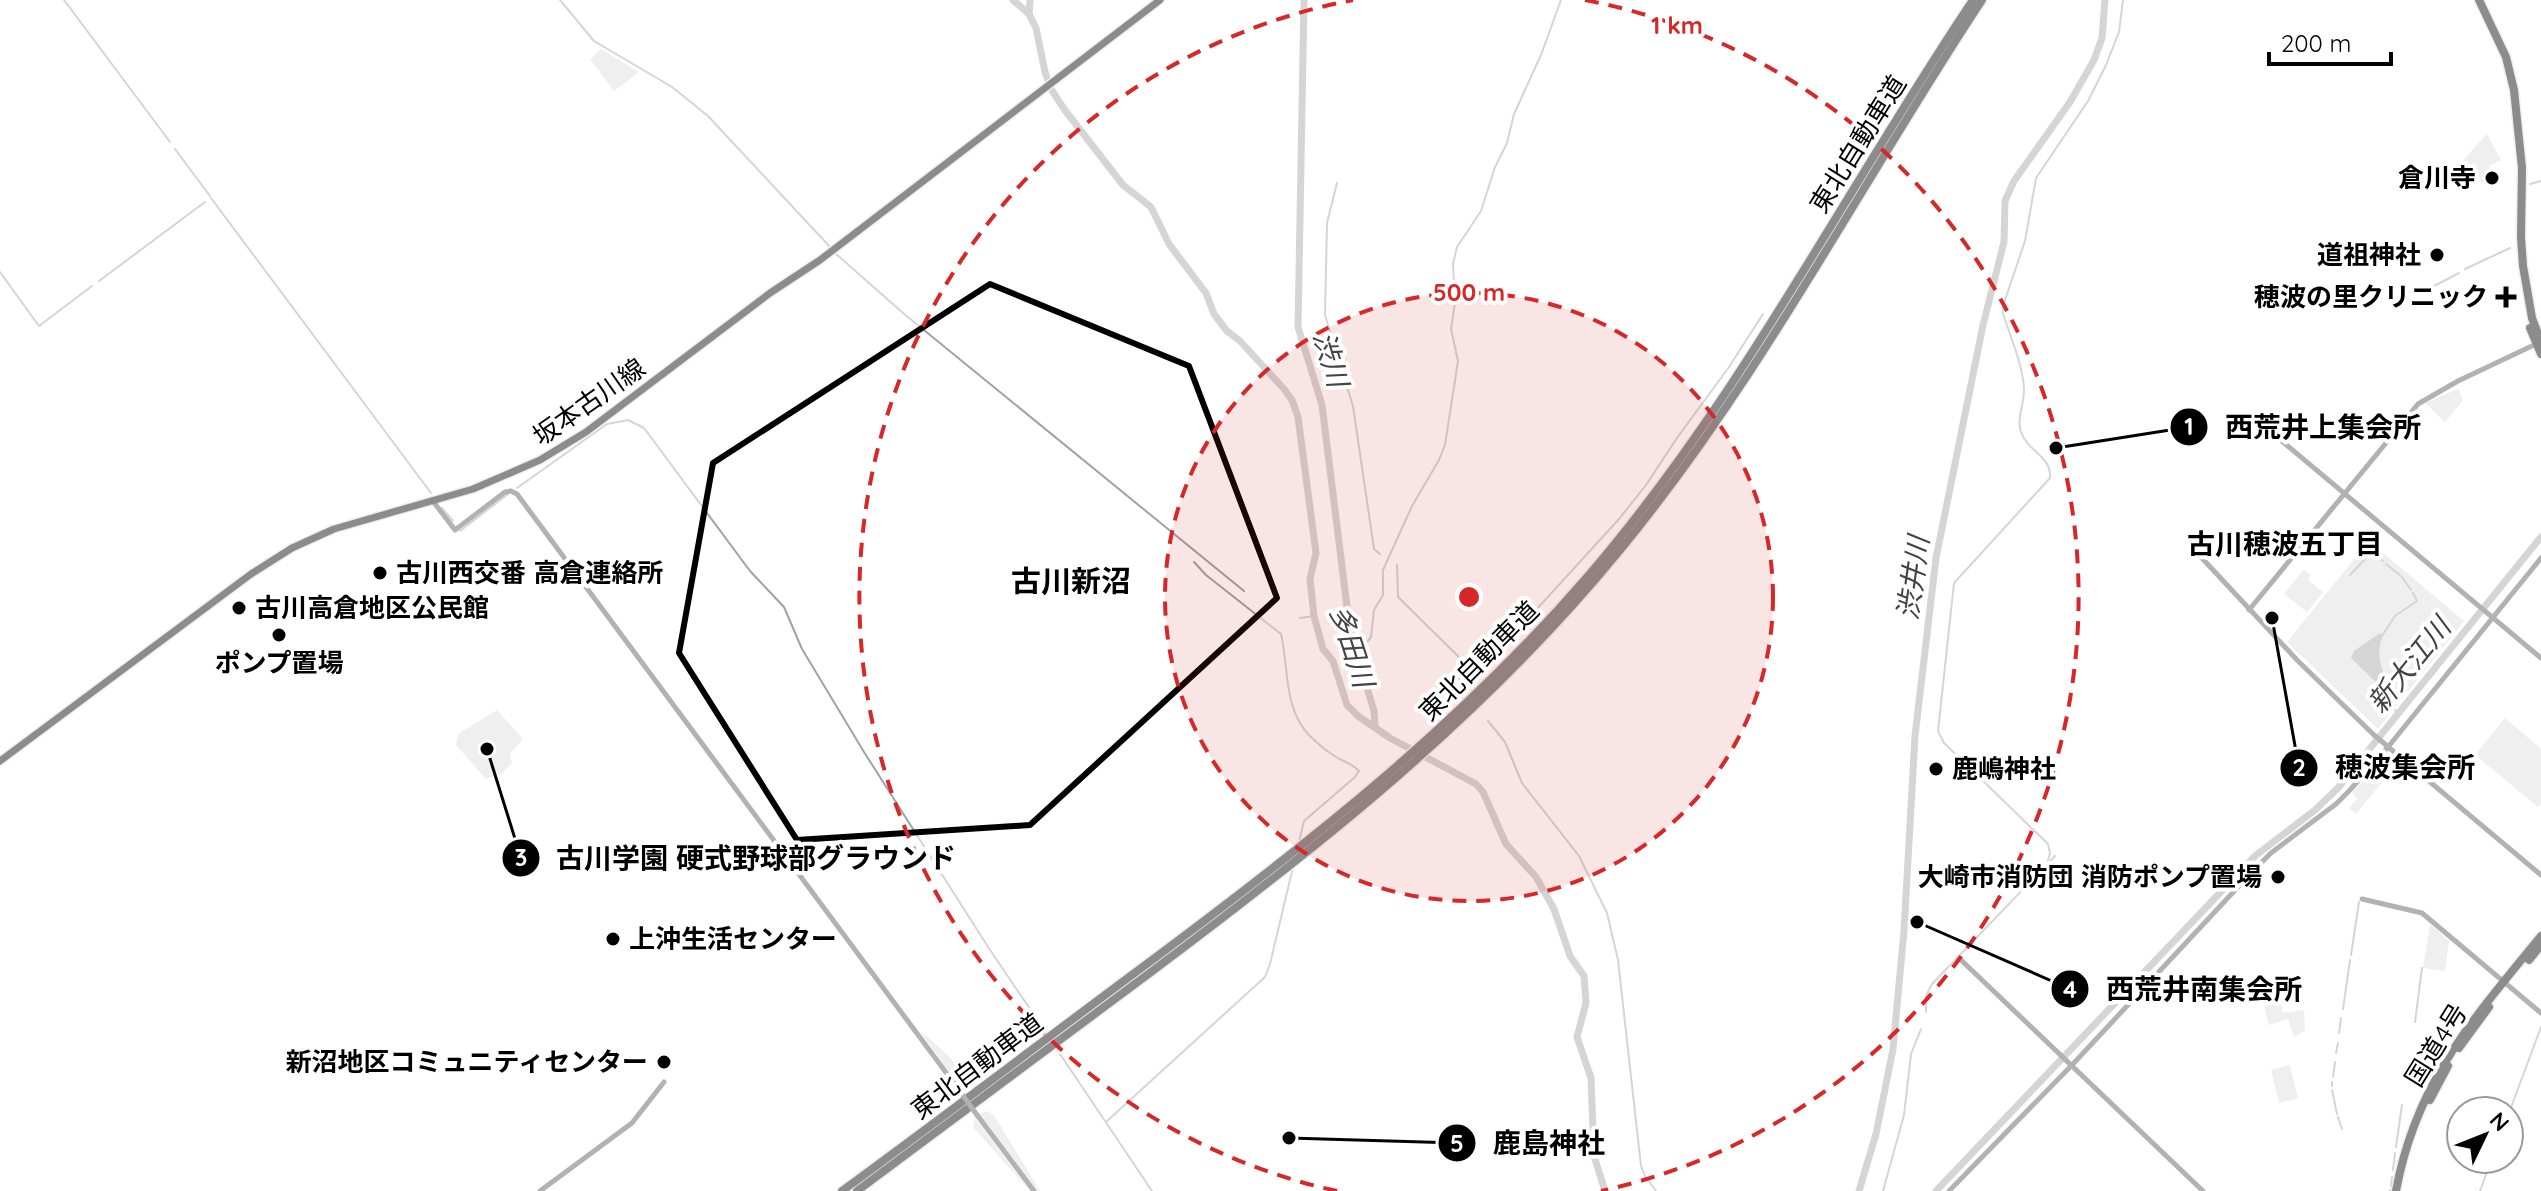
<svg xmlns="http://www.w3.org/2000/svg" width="2541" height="1191" viewBox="0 0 2541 1191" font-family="Quicksand,'Noto Sans JP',sans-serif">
<rect width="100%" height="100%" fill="#fff"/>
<g fill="#dbdbdb">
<path d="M601 49 639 72 614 91 590 59Z"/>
<path d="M2487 134 2501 160 2489 166 2494 178 2482 183 2477 174 2464 179 2457 167Z"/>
<path d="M2458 389 2463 400 2445 422 2425 403Z"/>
<path d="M2369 541 2464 621 2378 729 2287 642Z"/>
<path d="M2304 569 2311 575 2308 580 2323 592 2307 612 2284 594Z"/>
<path d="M497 710 523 739 510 754 512 763 501 774 486 779 456 745 458 734Z"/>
<path d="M2505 718 2541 749V803L2538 807 2475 755Z"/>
<path d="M2386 755 2396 765 2356 814 2349 808 2357 799 2359 800 2352 793Z"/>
<path d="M2430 924 2449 941 2445 971 2423 968Z"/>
<path d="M2280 1002 2283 1013 2304 1010 2305 1031 2294 1037 2288 1019 2269 1025 2264 1006Z"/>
<path d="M922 1034 927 1036C939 1048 965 1067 965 1085L961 1088Z"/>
<path d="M2290 1065 2298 1098 2279 1103 2271 1070Z"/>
<path d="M987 1111 994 1115 1040 1191H1037L979 1114Z"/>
<path d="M975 1118 1030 1191 973 1127Z"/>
</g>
<path fill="#a2a2a2" d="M2380 633 2383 636C2375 652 2381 675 2393 688L2394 702 2390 706 2386 692 2351 658 2354 651Z"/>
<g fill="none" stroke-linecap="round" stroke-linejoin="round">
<g stroke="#a2a2a2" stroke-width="2">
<path d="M64 0 170 142"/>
<path d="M560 0 594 41 672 87 708 116 831 248"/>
<path d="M175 149 210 196"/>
<path d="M1337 183 1327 223 1325 315 1353 406 1374 549 1380 554"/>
<path d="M2530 184 2541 181"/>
<path d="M211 198 431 493"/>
<path d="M835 253 903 313 1244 591"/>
<path d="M2465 269 2510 248"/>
<path d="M0 272 39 326 92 286"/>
<path d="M99 281 205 202"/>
<path d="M2434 286 2459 273"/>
<path d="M517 488 607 424 628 420 644 428 750 571 784 607 802 649 864 752 990 950 1043 1028"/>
<path d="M442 508 453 521"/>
<path d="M460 531 508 494"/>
<path d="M1194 562 1206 575 1281 634C1289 667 1283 708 1309 735 1316 742 1325 750 1333 755 1341 761 1352 763 1359 771L1355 777 1304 821 1299 842"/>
<path d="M2386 564 2402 577 2411 590"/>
<path d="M1397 565 1398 597 1466 664V671L1459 679"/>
<path d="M2350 575 2368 556H2376L2383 561"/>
<path d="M1300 618 1314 616"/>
<path d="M2382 636 2395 616 2417 601 2413 593"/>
<path d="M1357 654 1371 637 1374 610 1383 595V570L1412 506 1439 460 1445 445 1458 361 1451 329 1455 303 1453 264 1457 247 1481 211 1495 167 1507 143 1514 114 1541 55 1561 0"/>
<path d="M1457 690 1455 684 1474 671 1515 633 1619 519 1646 485 1677 438 1729 367 1763 314"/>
<path d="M2391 704 2398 715"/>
<path d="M1488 721 1505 742 1522 783 1579 856 1607 913 1618 960 1641 1166 1645 1176 1656 1191"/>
<path d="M2047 864 2050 853 2048 844 1944 743 1938 731 1954 583 2050 478C2052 456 2027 451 2021 432 2016 419 2025 402 2024 388 2022 363 2011 338 2003 314V306L2025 241 2036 178 2088 101 2106 65 2119 32 2123 0"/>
<path d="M2351 955 2359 902"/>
<path d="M2343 1009 2350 960"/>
<path d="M1926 1012V996L1932 984 2055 856"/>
<path d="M2415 1022 2422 968"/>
<path d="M2339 1033 2341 1018"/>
<path d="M2336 1053 2338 1043"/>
<path d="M1060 1054 1152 1191"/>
<path d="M2333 1077 2335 1062"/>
<path d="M2332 1086V1082"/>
<path d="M2332 1090 2337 1114"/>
<path d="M2509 1113 2541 1027"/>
<path d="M2338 1117 2342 1129"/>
<path d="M1107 1121 1265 977 1270 964 1293 867"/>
<path d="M2396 1147 2402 1105"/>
<path d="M2393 1170 2395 1153"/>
<path d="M2391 1186 2392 1177"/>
<path d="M1883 1191 1904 1115 1911 1054 1921 1029"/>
<path d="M2390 1191V1190"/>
<path d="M2480 1191 2492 1159"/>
</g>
<g stroke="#a2a2a2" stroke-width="7">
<path d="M1013 0 1029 14"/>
<path d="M1030 0 1029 14 1036 28 1045 72 1051 89 1064 109 1123 185 1151 207 1169 244 1206 293 1214 314 1227 331 1240 341 1284 389 1292 400 1298 417 1316 553 1310 579 1314 616 1323 649 1333 661 1347 705 1358 716 1390 738 1476 784 1483 792 1506 844 1536 877 1554 909 1570 956 1584 976 1586 1003 1577 1037 1591 1078 1594 1156 1605 1191"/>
<path d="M1304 0 1298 327 1322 405 1350 631 1374 711 1375 726"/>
<path d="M1859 1191 1876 1134 1893 1049 1904 931 1915 736 1936 558 1983 325 2004 242 2005 201 2014 181 2070 102 2094 60 2102 38 2105 0"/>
<path d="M1936 1191 2255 856 2315 810 2338 788 2541 537"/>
</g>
<defs>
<path id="major" d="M0 761 251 574 292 548 334 529 473 489 540 460 586 432 770 293 820 260 1160 0"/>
<g id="highway">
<path d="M2479 0 2506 57 2514 90 2522 168 2521 237 2523 266 2532 318 2541 342"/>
<path d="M2530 328 2541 354"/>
<path d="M2529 960 2541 945"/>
<path d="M2459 1048 2489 1007"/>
<path d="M2430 1100 2448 1066"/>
<path d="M842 1191C943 1117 1043 1041 1144 966 1304 847 1457 728 1588 576 1740 400 1844 192 1973 0"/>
<path d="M857 1191C956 1118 1054 1045 1151 972 1321 845 1486 714 1620 550 1760 380 1861 183 1982 0"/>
<path d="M2396 1191C2416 1082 2473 1019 2541 936"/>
</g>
</defs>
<use href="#major" stroke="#dbdbdb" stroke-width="10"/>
<use href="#highway" stroke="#dbdbdb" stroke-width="11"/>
<g stroke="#545454" stroke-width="5">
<path d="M2253 417 2541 658"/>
<path d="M432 500 455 530 505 492 511 491 517 494 956 1086"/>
<path d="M2200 556 2297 660 2374 735 2541 875"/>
<path d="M2249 610 2418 404 2458 381 2536 344"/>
<path d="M2362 899 2422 913 2541 1013"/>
<path d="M1960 959 2203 1191"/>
<path d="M977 1115 1034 1191"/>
<path d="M540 1191 632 1123 664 1082"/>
<path d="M1949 1191 2072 1065 2252 872 2271 853 2336 804 2350 790 2388 747 2541 558"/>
</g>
<use href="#major" stroke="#000" stroke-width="7"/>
<use href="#highway" stroke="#000" stroke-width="8"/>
<path stroke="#545454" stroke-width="5" d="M956 1086 977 1115"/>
</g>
<path d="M0 0H2541V1191H0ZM990 284 1189 366 1277 598 1030 825 797 840 679 653 713 463Z" fill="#fff" fill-opacity=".55" fill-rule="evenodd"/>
<path fill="none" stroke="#000" stroke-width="6" stroke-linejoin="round" d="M990 284 1189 366 1277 598 1030 825 797 840 679 653 713 463Z"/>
<circle cx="1469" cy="597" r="304" fill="#d62828" fill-opacity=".12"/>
<g fill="none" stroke="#d62828" stroke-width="4" stroke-dasharray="14 10">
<circle cx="1469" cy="597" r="304"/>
<path d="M1337 1191A608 608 0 0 1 1353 0M1585 0A608 608 0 0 1 1601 1191"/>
</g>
<g fill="#000" stroke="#fff" stroke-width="3">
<circle cx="2492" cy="178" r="8"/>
<circle cx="2437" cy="255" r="8"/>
<path d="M2502 285h8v8h8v8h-8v8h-8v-8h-8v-8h8z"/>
<circle cx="380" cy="573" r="8"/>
<circle cx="239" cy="608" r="8"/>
<circle cx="279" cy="635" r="8"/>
<circle cx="1936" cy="769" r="8"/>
<circle cx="2278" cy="877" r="8"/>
<circle cx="613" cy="939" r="8"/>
<circle cx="664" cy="1062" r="8"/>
</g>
<g text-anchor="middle" stroke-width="8" stroke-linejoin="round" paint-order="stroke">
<g font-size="26" fill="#000" stroke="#fff">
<text transform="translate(1858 144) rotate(-58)" y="9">東北自動車道</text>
<text transform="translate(589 402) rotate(-35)" y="9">坂本古川線</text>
<text transform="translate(1479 661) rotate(-45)" y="9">東北自動車道</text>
<text transform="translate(2436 1045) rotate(-58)" y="9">国道4号</text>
<text transform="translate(977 1066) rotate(-37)" y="9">東北自動車道</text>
</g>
<g font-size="26" font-weight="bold" fill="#000" stroke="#fff" text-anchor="end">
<text x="2476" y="187">倉川寺</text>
<text x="2421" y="264">道祖神社</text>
<text x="2488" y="306">穂波の里クリニック</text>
<text x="396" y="582" text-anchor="start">古川西交番 高倉連絡所</text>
<text x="255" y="617" text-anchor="start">古川高倉地区公民館</text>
<text x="279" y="672" text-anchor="middle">ポンプ置場</text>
<text x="1952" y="778" text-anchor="start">鹿嶋神社</text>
<text x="2262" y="886">大崎市消防団 消防ポンプ置場</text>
<text x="629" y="948" text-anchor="start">上沖生活センター</text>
<text x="648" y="1071">新沼地区コミュニティセンター</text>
</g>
<g font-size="28" font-style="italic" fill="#434343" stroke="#fff">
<text transform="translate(1331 359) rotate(73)" y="10">渋川</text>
<text transform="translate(1913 578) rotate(-82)" y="10">渋井川</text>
<text transform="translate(1352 646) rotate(72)" y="10">多田川</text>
<text transform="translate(2409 665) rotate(-51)" y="10">新大江川</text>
</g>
<g font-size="28" font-weight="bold" fill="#000" stroke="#fff">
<text x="2285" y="554">古川穂波五丁目</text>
</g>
<g font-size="30" font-weight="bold" fill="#000" stroke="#fff">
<text x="1071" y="592">古川新沼</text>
</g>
</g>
<circle cx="1469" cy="597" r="12" fill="#d62828" stroke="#fff" stroke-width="4"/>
<g font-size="24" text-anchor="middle" font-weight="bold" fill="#d62828" stroke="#fff" stroke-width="8" stroke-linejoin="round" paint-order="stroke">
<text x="1677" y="34">1 km</text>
<text x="1469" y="301">500 m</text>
</g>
<path fill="none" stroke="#000" stroke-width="3" d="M2056 448L2189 427M2272 618L2299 768M487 749L521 858M1917 922L2070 989M1289 1138L1457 1143"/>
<g fill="#000" stroke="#fff" stroke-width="3">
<circle cx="2056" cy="448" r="8"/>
<circle cx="2272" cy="618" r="8"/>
<circle cx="487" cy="749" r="8"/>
<circle cx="1917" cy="922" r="8"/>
<circle cx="1289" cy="1138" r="8"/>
<circle cx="2189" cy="427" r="20"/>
<circle cx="2299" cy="768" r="20"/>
<circle cx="521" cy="858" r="20"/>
<circle cx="2070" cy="989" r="20"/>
<circle cx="1457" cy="1143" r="20"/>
</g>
<g font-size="24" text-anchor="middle" font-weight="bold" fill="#fff">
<text x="2189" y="435">1</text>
<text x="2299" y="776">2</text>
<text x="521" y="866">3</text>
<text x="2070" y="998">4</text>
<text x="1457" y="1152">5</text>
</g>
<g font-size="28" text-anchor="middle" font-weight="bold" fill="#000" stroke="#fff" stroke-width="8" stroke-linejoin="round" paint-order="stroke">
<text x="2323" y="437">西荒井上集会所</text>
<text x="2405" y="777">穂波集会所</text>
<text x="756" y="868">古川学園 硬式野球部グラウンド</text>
<text x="2204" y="999">西荒井南集会所</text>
<text x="1549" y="1153">鹿島神社</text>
</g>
<g transform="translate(2485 1135) rotate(47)"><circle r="38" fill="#ffffff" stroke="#999999" stroke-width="2"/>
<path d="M0-6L14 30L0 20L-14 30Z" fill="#000000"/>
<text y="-12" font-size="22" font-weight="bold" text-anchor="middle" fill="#000000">N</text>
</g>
<path d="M2269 52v12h122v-12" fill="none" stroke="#000000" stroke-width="4"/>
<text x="2281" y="52" font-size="24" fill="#000000" stroke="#ffffff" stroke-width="6" paint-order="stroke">200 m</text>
</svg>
